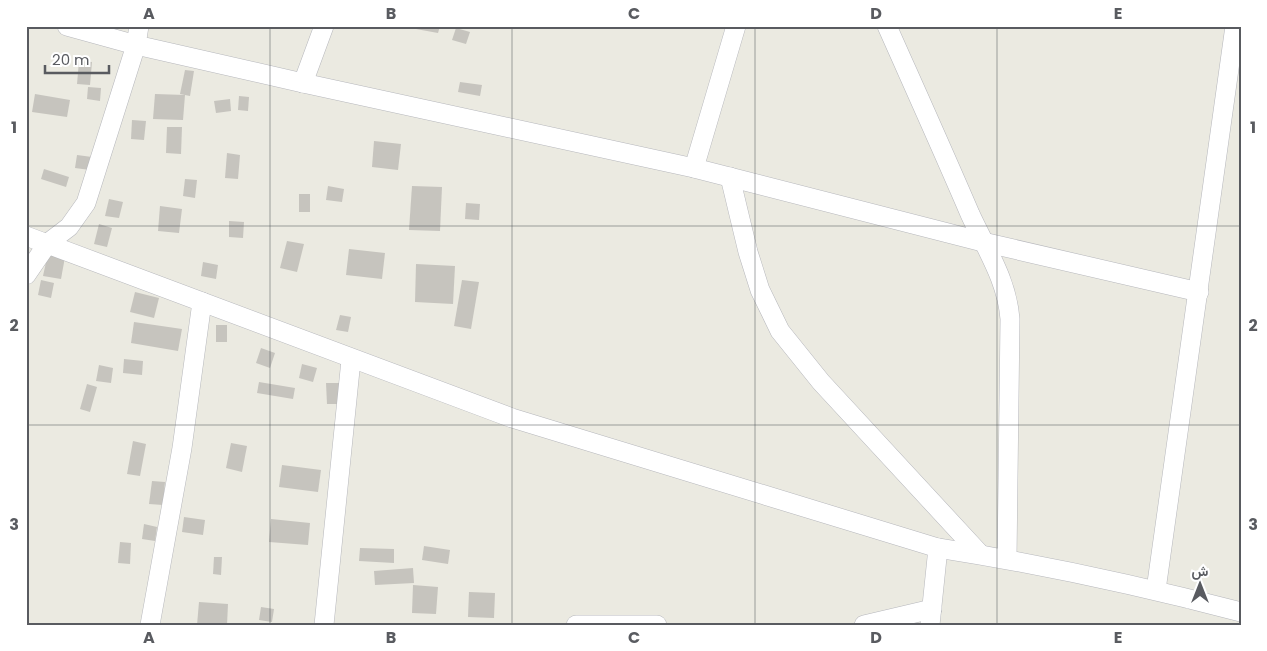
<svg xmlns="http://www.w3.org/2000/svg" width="1267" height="651" viewBox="0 0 1267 651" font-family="Poppins,Vazirmatn,sans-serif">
<rect width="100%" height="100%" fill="#ebeae1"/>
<g fill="#c6c4be">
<path d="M416 26H440L438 33 416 29Z"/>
<path d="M456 28 470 32 466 44 452 40Z"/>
<path d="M79 61 92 62 90 85 77 84Z"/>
<path d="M185 70 194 71 190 96 180 94Z"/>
<path d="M460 82 482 85 480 96 458 92Z"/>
<path d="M88 87 101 88 100 101 87 99Z"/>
<path d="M35 94 70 100 67 117 32 112Z"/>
<path d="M155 94 185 95 183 120 153 119Z"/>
<path d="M239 96 249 97 248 111 238 110Z"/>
<path d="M230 99 231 111 216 113 214 101Z"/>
<path d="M132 120 146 121 144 140 131 139Z"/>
<path d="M167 127H182L181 154 166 153Z"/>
<path d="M374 141 401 144 398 170 372 167Z"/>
<path d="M227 153 240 155 238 179 225 178Z"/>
<path d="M77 155 92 157 90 170 75 168Z"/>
<path d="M44 169 69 177 66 187 41 179Z"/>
<path d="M185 179 197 180 195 198 183 196Z"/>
<path d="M328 186 344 189 342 202 326 200Z"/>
<path d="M412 186 442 187 440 231 409 230Z"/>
<rect x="299" y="194" width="11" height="18"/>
<path d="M109 199 123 202 119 218 105 216Z"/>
<path d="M466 203 480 204 479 220 465 219Z"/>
<path d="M160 206 182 209 179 233 158 231Z"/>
<path d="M229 221 244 222 243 238 229 237Z"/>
<path d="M99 224 112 228 107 247 94 244Z"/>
<path d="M287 241 304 244 297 272 280 268Z"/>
<path d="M349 249 385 253 382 279 346 275Z"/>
<path d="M48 253 65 257 61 279 43 276Z"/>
<path d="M203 262 218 265 216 279 201 276Z"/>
<path d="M416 264 455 266 453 304 415 302Z"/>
<path d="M41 280 54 283 51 298 38 295Z"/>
<path d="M462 280 479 282 471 329 454 326Z"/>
<path d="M135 292 159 298 154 318 130 312Z"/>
<path d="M340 315 351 317 348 332 336 330Z"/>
<path d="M134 322 182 329 178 351 131 343Z"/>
<rect x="216" y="325" width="11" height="17"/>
<path d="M261 348 275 353 270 368 256 363Z"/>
<path d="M124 359 143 361 142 375 123 373Z"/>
<path d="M302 364 317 368 313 382 299 378Z"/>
<path d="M99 365 113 368 111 383 96 381Z"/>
<path d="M259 382 295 388 293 399 257 393Z"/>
<path d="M326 383H340V404H327Z"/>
<path d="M87 384 97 387 90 412 80 409Z"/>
<path d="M133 441 146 444 140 476 127 474Z"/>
<path d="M231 443 247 446 242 472 226 468Z"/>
<path d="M282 465 321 470 318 492 279 487Z"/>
<path d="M152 481 165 482 163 505 149 504Z"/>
<path d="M184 517 205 520 203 535 182 532Z"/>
<path d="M271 519 310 523 308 545 269 542Z"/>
<path d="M144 524 157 527 155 541 142 539Z"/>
<path d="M120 542 131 543 130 564 118 563Z"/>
<path d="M424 546 450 550 448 564 422 560Z"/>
<path d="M360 548 394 549V563L359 561Z"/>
<path d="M214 557H222L221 575 213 574Z"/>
<path d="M413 568 414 583 375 585 374 571Z"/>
<path d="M413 585 438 587 436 614 412 613Z"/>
<path d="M469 592 495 593 494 618 468 617Z"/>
<path d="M199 602 228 604 227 625H197Z"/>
<path d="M261 607 274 609 272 622 259 620Z"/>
</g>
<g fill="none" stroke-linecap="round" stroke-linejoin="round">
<defs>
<g id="street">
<path d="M67 26 136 45 303 83 694 168 983 242 1199 292"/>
<path d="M887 26C915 89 943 151 970 214 986 249 1007 280 1010 319L1007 559"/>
<path d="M303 83 324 26"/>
<path d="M694 168 736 26"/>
<path d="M730 177 748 252 760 290 780 331 821 382 980 554"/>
<path d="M26 236 512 418 938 548C1040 564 1141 586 1241 612"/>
<path d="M26 275 48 243 69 227 86 203 136 45 139 26"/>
<path d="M1156 590 1235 26"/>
<path d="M150 625 182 448 202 302"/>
<path d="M324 625 351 360"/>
<path d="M576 625H657"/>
<path d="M864 625 932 609"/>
<path d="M930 625 938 548"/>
</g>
</defs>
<use href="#street" stroke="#b6b7bc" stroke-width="20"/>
<use href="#street" stroke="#fff" stroke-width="19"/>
</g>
<path fill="none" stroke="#595b60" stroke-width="1" stroke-opacity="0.55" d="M270 26V625M512 26V625M755 26V625M997 26V625M26 226H1241M26 425H1241"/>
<rect width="1267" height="651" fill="none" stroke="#ffffff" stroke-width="55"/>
<g transform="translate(1200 584)" stroke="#ffffff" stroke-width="4" paint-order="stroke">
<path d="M0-4L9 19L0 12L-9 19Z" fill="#595b60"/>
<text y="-8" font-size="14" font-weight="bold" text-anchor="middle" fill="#595b60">ش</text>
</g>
<path d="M45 65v8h64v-8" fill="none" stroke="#595b60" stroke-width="2.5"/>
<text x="52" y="65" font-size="15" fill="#595b60" stroke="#ffffff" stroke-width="4" paint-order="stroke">20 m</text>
<rect x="28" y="28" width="1212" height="596" fill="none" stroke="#595b60" stroke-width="2"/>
<g font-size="16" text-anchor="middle" font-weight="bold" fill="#595b60">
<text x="149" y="19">A</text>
<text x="391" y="19">B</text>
<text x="634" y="19">C</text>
<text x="876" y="19">D</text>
<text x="1118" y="19">E</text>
<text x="14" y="133">1</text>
<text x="1253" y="133">1</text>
<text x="14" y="331">2</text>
<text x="1253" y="331">2</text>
<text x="14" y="530">3</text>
<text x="1253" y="530">3</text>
<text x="149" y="643">A</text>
<text x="391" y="643">B</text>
<text x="634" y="643">C</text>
<text x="876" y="643">D</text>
<text x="1118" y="643">E</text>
</g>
</svg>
